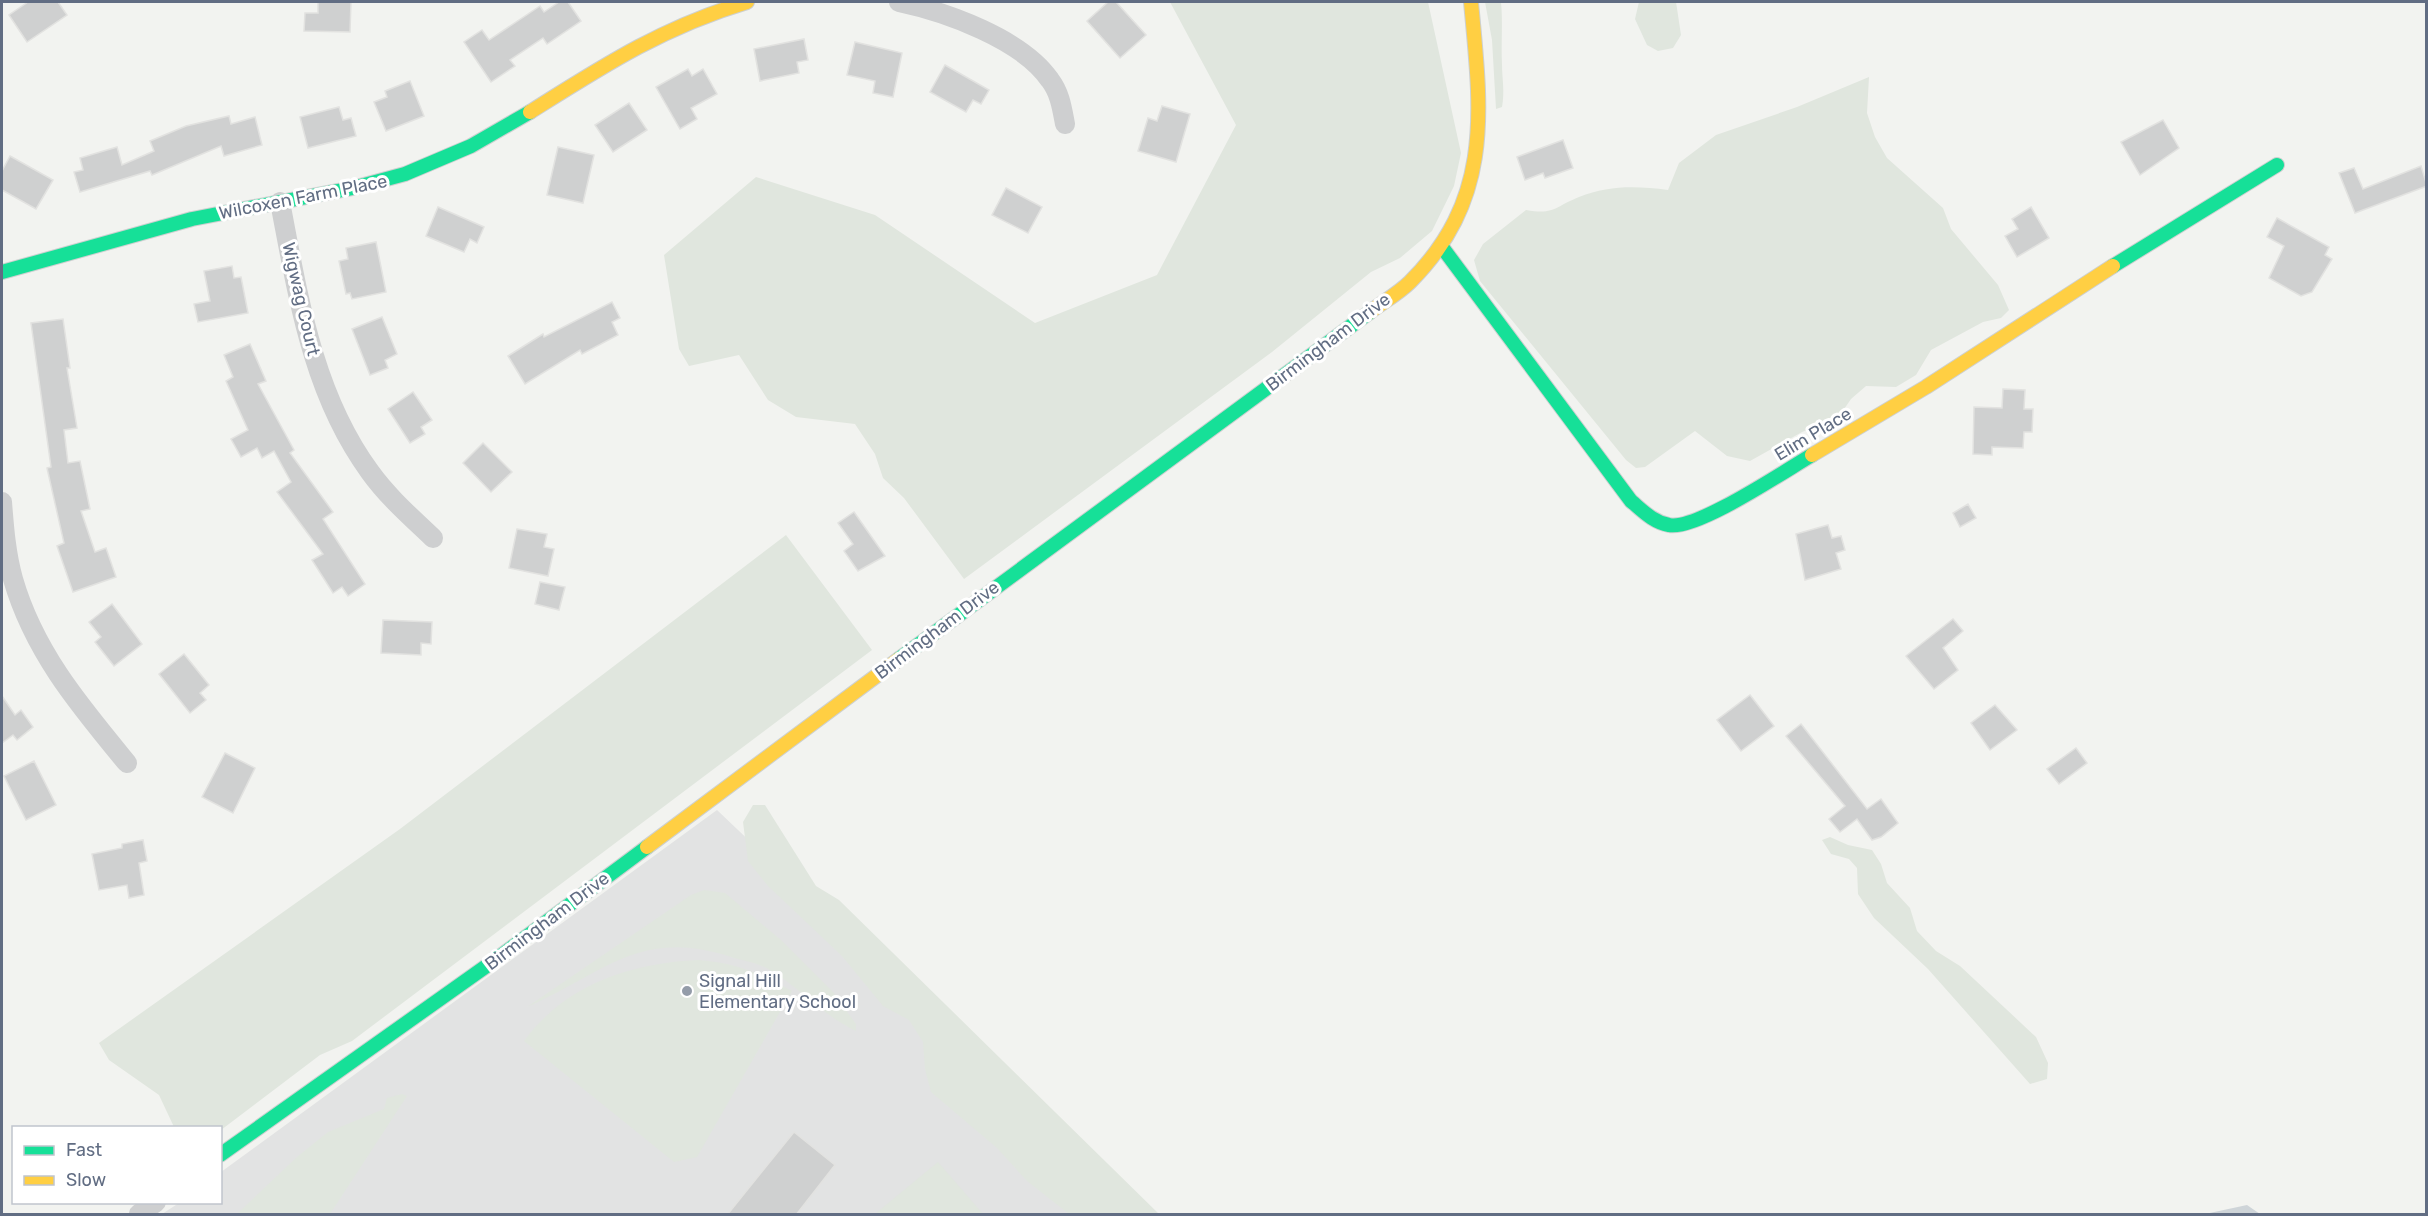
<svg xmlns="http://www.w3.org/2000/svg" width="2428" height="1216" viewBox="0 0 2428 1216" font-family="Rubik,sans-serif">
<rect width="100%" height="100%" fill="#f2f3f0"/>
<path fill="#e2e3e3" d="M717 810 1141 1214H162L179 1203 220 1202 221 1172Z"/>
<g fill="#e0e6de">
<path d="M1170 2H1428L1461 153 1454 186 1432 231 1400 258 1371 272 1272 352 964 579 904 498 883 478 875 454 855 424 796 417 768 400 739 355 689 366 679 349 664 255 756 177 875 215 1035 323 1157 275 1236 125Z"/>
<path d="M1485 2H1501C1503 22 1501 43 1502 64 1502 79 1505 91 1502 107L1496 109 1492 40Z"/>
<path d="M1639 2H1676L1681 35 1673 48 1658 51 1647 45 1635 19Z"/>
<path d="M1869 77 1867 113 1875 137 1887 158 1943 208 1951 229 1998 285 2009 310 2001 318 1983 322 1931 350 1916 375 1896 387 1866 386 1851 399 1838 418 1802 432 1750 461 1727 456 1695 431 1645 467 1636 468 1626 460 1480 281 1474 260 1483 244 1526 210C1555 215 1554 207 1579 197 1609 185 1637 186 1668 190L1679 163 1716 135 1797 107Z"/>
<path d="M786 535 872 650 352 1041 320 1055 221 1130 220 1128 174 1127 159 1095 109 1060 99 1043 400 829Z"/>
<path d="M753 805H765L816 886 839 900 1159 1214H1069L1027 1181 997 1148 931 1092 925 1069 923 1042 909 1020 883 1006 842 956 768 886 748 861 743 822Z"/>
<path d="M1830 837 1848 845 1872 850 1881 864 1887 883 1910 908 1917 931 1936 951 1960 966 2036 1037 2048 1063 2047 1079 2030 1084 1928 969 1874 918 1858 894 1857 868 1849 859 1831 854 1822 840Z"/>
<path d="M704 890 725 893 781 940 833 992 856 1024V1031C824 1016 800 988 770 970 759 963 744 961 731 957 639 927 605 973 527 1007L691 895Z"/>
<path d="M698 960C738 963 757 973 792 991L697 1157 674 1162 524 1041C565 985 630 963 698 960Z"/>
<path d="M402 1094 407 1096 330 1214H237L297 1157 328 1132 384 1109 387 1098Z"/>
<path d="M938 1162 983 1214H875Z"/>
</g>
<path fill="#ced4d8" d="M2247 1205 2260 1214H2205Z"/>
<g fill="#cfd0d0" stroke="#e2e2e0" stroke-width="1.5">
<path d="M28 2H58L67 15 27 42 9 15Z"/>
<path d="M318 2H351L350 32 304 31 305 13H318Z"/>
<path d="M559 2H568L581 21 547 44 543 38 510 60 515 66 491 82 464 42 482 30 489 40 540 6 544 12Z"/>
<path d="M1108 2H1116L1146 35 1120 58 1087 21Z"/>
<path d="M804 39 808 60 797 62 799 73 760 81 754 49Z"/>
<path d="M855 42 902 53 893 97 873 93 875 81 847 75Z"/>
<path d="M945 65 989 90 981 104 973 100 966 112 930 92Z"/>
<path d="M688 69 692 76 703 69 717 94 691 108 697 119 680 129 656 87Z"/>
<path d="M410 81 424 116 386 131 374 102 387 97 385 91Z"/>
<path d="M629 103 647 130 613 152 595 125Z"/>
<path d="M1162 106 1190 114 1176 162 1138 151 1148 118 1157 121Z"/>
<path d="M339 107 343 120 351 118 356 136 308 148 300 117Z"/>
<path d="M229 116 231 124 255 117 262 145 224 156 221 146 152 175 150 171 80 192 74 172 83 170 80 158 117 147 122 165 154 151 150 141 186 126Z"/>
<path d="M2163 120 2179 148 2140 175 2121 142Z"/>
<path d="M1563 140 1573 168 1545 178 1543 173 1525 180 1517 157Z"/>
<path d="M558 147 594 155 583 203 547 195Z"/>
<path d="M10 156 53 180 36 209 2 190V171Z"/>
<path d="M2421 166 2427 186 2355 213 2339 173 2354 168 2363 189Z"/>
<path d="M1006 188 1042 207 1028 233 992 215Z"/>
<path d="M438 207 484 227 477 243 470 239 464 252 426 236Z"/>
<path d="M2031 207 2049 238 2017 257 2005 236 2018 229 2012 219Z"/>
<path d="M2277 218 2329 247 2325 255 2332 259 2312 292 2301 296 2269 278 2284 246 2267 237Z"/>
<path d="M376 242 386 292 352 299 350 293 346 294 339 261 348 259 346 248Z"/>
<path d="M232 266 234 278 241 277 248 313 198 322 194 304 210 301 204 271Z"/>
<path d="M612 302 620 318 612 322 618 335 582 354 580 350 525 384 508 356 543 334 544 337Z"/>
<path d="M382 317 397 354 385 360 388 368 370 375 352 329Z"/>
<path d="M63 319 70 368H67L77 428 64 430 68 463 80 461 90 509 81 511 95 552 106 548 116 577 73 592 57 546 64 543 47 468 51 467 31 323Z"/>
<path d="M250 344 266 381 258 384 294 450 290 453 333 512 323 519 365 584 348 596 342 587 333 593 312 560 323 554 277 492 291 482 274 451 262 458 257 448 241 457 231 439 248 430 226 381 233 377 224 355Z"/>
<path d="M2003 389 2025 390 2024 409H2033L2032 432H2024L2023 448 1992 447V455L1973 454 1974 407 2002 408Z"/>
<path d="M413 392 432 420 421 427 425 434 410 443 388 409Z"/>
<path d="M483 443 512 472 491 492 463 463Z"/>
<path d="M1968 504 1976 518 1960 527 1953 513Z"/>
<path d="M854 512 885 556 858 571 844 551 853 544 838 523Z"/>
<path d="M1828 525 1832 538 1841 536 1845 550 1836 553 1841 569 1805 580 1796 534Z"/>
<path d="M517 529 547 534 544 547 554 549 548 576 509 568Z"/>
<path d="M540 582 565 587 559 610 535 604Z"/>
<path d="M112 604 142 644 114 666 95 642 101 637 89 622Z"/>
<path d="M1953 619 1963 631 1943 648 1958 670 1934 689 1906 656Z"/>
<path d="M383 620 432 622 431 644 421 643V655L381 653Z"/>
<path d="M184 654 209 685 200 693 206 700 190 713 159 674Z"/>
<path d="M1750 695 1774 726 1741 751 1717 720Z"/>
<path d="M2 696 15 715 21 710 33 727 17 740 13 735 2 743Z"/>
<path d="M1995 705 2017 730 1990 750 1971 723Z"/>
<path d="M1801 724 1867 809 1881 799 1898 823 1881 837 1872 840 1857 819 1840 832 1829 819 1845 806 1786 736Z"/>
<path d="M2076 748 2087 763 2059 784 2047 769Z"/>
<path d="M225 753 255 768 233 813 202 797Z"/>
<path d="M34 761 56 805 26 820 4 776Z"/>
<path d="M143 840 147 861 139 863 144 895 129 898 127 885 99 890 92 854 122 848V844Z"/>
<path d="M794 1132 835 1165 796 1215H727Z"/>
</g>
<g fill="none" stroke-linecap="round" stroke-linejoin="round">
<defs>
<g id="fast">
<path d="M1442 247 1631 501C1643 511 1653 522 1669 525 1696 531 1786 470 1812 455"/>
<path d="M2113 266 2277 165"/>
<path d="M2 272 192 219 353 188 405 174 471 146 530 112"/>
<path d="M899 659 1370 312"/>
<path d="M220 1155 502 955 647 847"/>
</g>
<g id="slow">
<path d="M530 112C603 66 663 27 747 2"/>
<path d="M1370 312C1383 302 1399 293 1410 282 1494 198 1481 110 1471 2"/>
<path d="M1812 455 1926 387 2113 266"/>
<path d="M647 847 899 659"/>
</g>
</defs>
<use href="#fast" stroke="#cdd0d0" stroke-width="16"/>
<use href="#slow" stroke="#cdd0d0" stroke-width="16"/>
<g stroke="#cecfd0" stroke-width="20">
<path d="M899 2C946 12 1022 39 1050 80 1060 93 1062 108 1065 124"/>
<path d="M280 202C298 295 312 393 370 472 388 497 411 517 433 538"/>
<path d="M2 502C4 528 6 554 13 579 34 652 80 706 127 763"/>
<path d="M139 1214 156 1202"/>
</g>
<use href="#fast" stroke="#16e098" stroke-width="14"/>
<use href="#slow" stroke="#ffcf43" stroke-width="14"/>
</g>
<circle fill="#949ca9" stroke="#fff" stroke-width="2" cx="687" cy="991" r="6"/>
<g text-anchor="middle" stroke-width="6" stroke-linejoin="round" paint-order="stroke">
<g font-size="18" fill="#616d83" stroke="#fff">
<text transform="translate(303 197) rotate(-11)" y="6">Wilcoxen Farm Place</text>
<text transform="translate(301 299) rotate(77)" y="6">Wigwag Court</text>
<text transform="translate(1328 342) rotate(-37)" y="6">Birmingham Drive</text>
<text transform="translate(1813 434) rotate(-31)" y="6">Elim Place</text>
<text transform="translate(937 630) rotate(-37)" y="6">Birmingham Drive</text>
<text transform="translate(547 921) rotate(-37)" y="6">Birmingham Drive</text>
</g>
<g font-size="18" fill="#616d83" stroke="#fff" text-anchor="start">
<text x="699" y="987">Signal Hill<tspan x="699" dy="21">Elementary School</tspan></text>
</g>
</g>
<rect width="2428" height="1216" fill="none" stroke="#616d83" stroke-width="6"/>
<rect x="12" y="1126" width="210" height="78" fill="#ffffff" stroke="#c0c5cd" stroke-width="1.5"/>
<rect x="24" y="1146" width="30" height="9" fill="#16e098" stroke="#c0c5cd" stroke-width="1.5"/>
<text x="66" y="1156" font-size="18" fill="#616d83">Fast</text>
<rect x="24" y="1176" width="30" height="9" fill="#ffcf43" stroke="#c0c5cd" stroke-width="1.5"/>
<text x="66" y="1186" font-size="18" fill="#616d83">Slow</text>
</svg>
